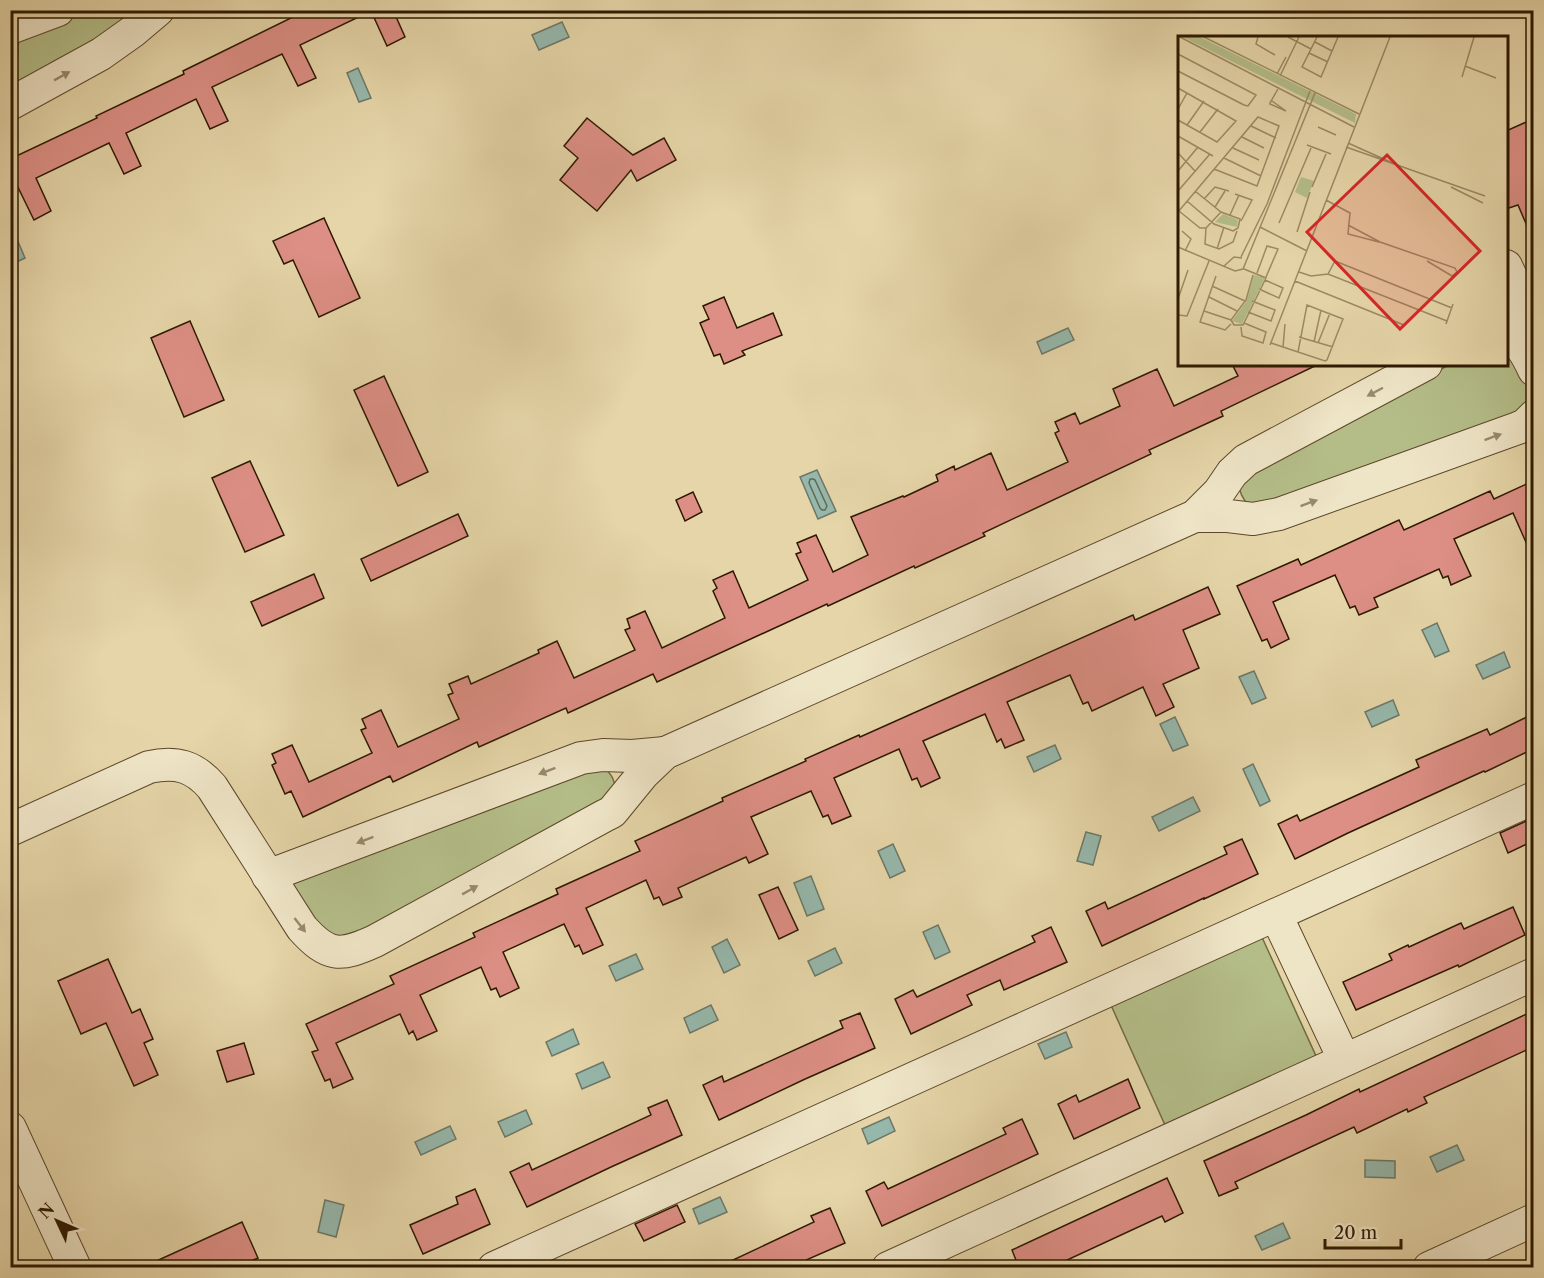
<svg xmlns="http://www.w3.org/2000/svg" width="1544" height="1278" viewBox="0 0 1544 1278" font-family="'Libre Caslon Text',serif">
<rect width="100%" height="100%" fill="#e5d5a8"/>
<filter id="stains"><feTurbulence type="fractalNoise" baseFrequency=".00333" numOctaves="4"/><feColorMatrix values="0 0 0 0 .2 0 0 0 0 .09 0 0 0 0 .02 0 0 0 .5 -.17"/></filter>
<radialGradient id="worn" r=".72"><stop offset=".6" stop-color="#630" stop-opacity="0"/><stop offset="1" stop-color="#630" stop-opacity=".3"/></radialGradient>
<g fill="#b4bd88" stroke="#716b44" stroke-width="1.5">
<path d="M85 11H121L124 17 117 30 11 93V68L17 64 19 35Z"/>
<path d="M1507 349C1515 359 1533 388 1529 401 1528 407 1523 412 1518 417L1250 507C1244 501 1237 490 1240 481 1242 477 1247 472 1249 468L1449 365 1506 364Z"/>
<path d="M586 767C590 767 597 766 601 768 611 770 617 783 614 793L367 935 325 938 292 886 297 876Z"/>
<path d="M1261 935 1316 1056 1165 1125 1110 1003Z"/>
</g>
<g fill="#96b8ac" stroke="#6c7867" stroke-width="1.5">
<path d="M562 22 569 37 539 50 532 35Z"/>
<path d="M358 68 371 98 359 102 347 73Z"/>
<path d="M14 232 25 258 12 264 10 261 11 234Z"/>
<path d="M1068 328 1074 340 1042 354 1037 342Z"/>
<path d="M817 470 836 511 818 519 800 477Z"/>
<path d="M1437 623 1449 651 1435 657 1422 630Z"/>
<path d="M1504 652 1510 667 1483 679 1476 665Z"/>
<path d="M1254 671 1266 698 1252 704 1239 677Z"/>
<path d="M1393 700 1399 715 1372 727 1365 712Z"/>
<path d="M1175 717 1188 745 1173 751 1160 724Z"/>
<path d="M1055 745 1061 759 1034 772 1027 757Z"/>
<path d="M1253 764 1270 801 1260 806 1243 769Z"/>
<path d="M1193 797 1200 811 1159 831 1152 817Z"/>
<path d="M1086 832 1101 836 1093 865 1077 861Z"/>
<path d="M893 844 905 871 890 878 878 851Z"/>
<path d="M811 876 824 909 807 916 794 883Z"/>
<path d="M938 925 950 952 935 959 923 932Z"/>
<path d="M727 939 740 965 724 973 712 947Z"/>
<path d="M835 948 842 963 815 976 808 961Z"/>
<path d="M636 954 643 969 616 981 609 966Z"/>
<path d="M711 1005 718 1020 690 1033 684 1018Z"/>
<path d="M573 1029 579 1044 552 1056 546 1042Z"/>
<path d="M1066 1032 1072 1047 1045 1059 1038 1044Z"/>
<path d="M603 1062 610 1077 582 1089 576 1074Z"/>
<path d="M526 1110 532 1124 505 1137 498 1122Z"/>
<path d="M889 1117 895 1131 868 1144 862 1129Z"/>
<path d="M450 1126 456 1139 421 1155 415 1142Z"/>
<path d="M1457 1145 1464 1160 1437 1172 1430 1157Z"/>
<path d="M1365 1160 1395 1161V1178L1365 1177Z"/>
<path d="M720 1197 727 1212 699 1224 693 1209Z"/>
<path d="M325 1200 344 1205 336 1237 318 1232Z"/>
<path d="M1283 1223 1290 1238 1262 1250 1255 1236Z"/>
</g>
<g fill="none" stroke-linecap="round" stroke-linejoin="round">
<path stroke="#626856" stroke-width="1.5" d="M810 479H813L815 480 827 506 825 510H822L820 508 809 483Z"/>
</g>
<g fill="#dd8f85" stroke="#2e1900" stroke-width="1.5">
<path d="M307 10H393L405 37 387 46 371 11 300 45 316 78 298 86 282 54 212 87 228 121 210 129 196 99 126 133 141 166 124 174 109 143 36 178 51 211 34 220 10 171V159L97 118 96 116 184 74 183 71Z"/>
<path d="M587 118 633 155 664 138 676 160 637 181 631 170 597 211 560 180 578 158 564 146Z"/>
<path d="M1533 119V240L1518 205 1506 209V131Z"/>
<path d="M324 218 360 298 319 317 293 260 284 264 273 241Z"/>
<path d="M724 297 737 328 773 313 782 335 742 351 745 355 724 364 720 354 714 356 700 323 709 319 703 306Z"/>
<path d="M190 321 224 400 184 417 151 338Z"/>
<path d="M1232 364H1319L1221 411 1223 416 1149 450 1151 454 983 533 985 536 915 568 914 566 828 606 827 604 657 682 653 674 568 713 566 708 479 747 477 742 393 782 390 776 303 817 291 791 285 794 272 765 276 763 272 754 292 745 309 782 372 753 361 730 366 728 362 719 381 710 398 747 459 719 448 695 453 693 449 684 468 676 471 684 539 653 538 650 557 641 574 678 635 650 625 630 630 628 627 619 645 611 662 648 725 618 713 591 717 588 713 580 733 571 749 608 808 580 796 554 801 552 797 543 816 535 833 572 868 555 851 517 903 496 904 497 938 481 936 475 954 466 955 470 991 453 1007 490 1068 462 1055 433 1059 431 1055 422 1075 413 1080 424 1120 406 1113 389 1157 369 1174 406 1238 376Z"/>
<path d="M384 376 428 472 398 486 354 390Z"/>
<path d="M250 461 284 535 245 552 212 478Z"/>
<path d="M1533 481V558L1513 513 1454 539 1471 576 1451 585 1448 576 1443 578 1439 569 1374 598 1378 607 1359 615 1355 606 1350 608 1335 575 1273 602 1289 639 1271 648 1267 639 1262 641 1237 586 1298 559 1301 565 1399 520 1404 530 1490 491 1494 499Z"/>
<path d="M693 492 702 512 685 521 676 500Z"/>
<path d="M458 514 468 536 371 581 361 559Z"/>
<path d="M314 574 324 598 262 626 251 602Z"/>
<path d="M1208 587 1220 614 1183 630 1199 668 1163 684 1174 707 1156 716 1143 687 1092 711 1088 702 1083 704 1070 675 1007 702 1024 740 1005 748 1001 739 997 742 985 714 923 741 940 778 921 787 917 778 912 780 899 749 834 778 851 816 832 824 828 815 823 817 811 791 751 817 768 854 749 863 746 857 678 888 682 897 663 905 659 897 654 899 646 880 586 908 603 945 583 954 579 945 575 947 564 924 503 952 519 988 500 997 496 988 491 990 481 967 420 995 437 1031 417 1040 413 1031 409 1034 400 1014 336 1043 353 1079 333 1088 330 1079 325 1081 312 1052 318 1050 306 1024 394 984 390 976 475 937 473 933 558 894 556 889 640 851 635 841 723 801 722 798 806 761 805 759 859 735 860 737 1133 615 1135 620Z"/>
<path d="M1533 714V749L1485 772 1484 771 1348 833 1295 859 1278 824 1297 815 1300 821 1419 767 1416 760 1487 729 1490 735Z"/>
<path d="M1533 818V841L1508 853 1500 833Z"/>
<path d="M1242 839 1258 874 1204 899V898L1102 946 1086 911 1105 902 1108 909 1227 854 1224 847Z"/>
<path d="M778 887 798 930 779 939 759 895Z"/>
<path d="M1513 907 1525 935 1459 967 1458 965 1356 1010 1343 982 1392 960 1389 954 1408 945 1409 947 1461 923 1464 929Z"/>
<path d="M1051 927 1067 962 1004 990 1000 980 967 995 972 1005 911 1034 895 999 913 990 917 997 1035 942 1032 936Z"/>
<path d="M108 959 132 1013 140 1009 153 1039 144 1043 158 1075 134 1086 106 1023 81 1034 58 981Z"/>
<path d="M1533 1011V1047L1424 1097 1427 1103 1408 1112 1407 1109 1357 1133 1354 1127 1235 1182 1238 1188 1219 1196 1204 1161 1306 1115 1359 1089 1360 1092Z"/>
<path d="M860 1013 875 1048 803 1080 719 1120 703 1085 722 1076 724 1082 843 1028 840 1021Z"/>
<path d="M244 1043 254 1074 227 1082 217 1051Z"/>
<path d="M1128 1079 1140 1108 1074 1139 1058 1104 1076 1095 1079 1102Z"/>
<path d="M667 1100 682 1135 611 1167 527 1207 510 1172 529 1163 532 1170 651 1115 648 1108Z"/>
<path d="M1022 1119 1038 1154 882 1226 866 1191 884 1182 888 1189 1006 1134 1003 1128Z"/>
<path d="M1167 1178 1183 1213 1165 1222 1162 1216 1050 1268H1019L1012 1250Z"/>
<path d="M475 1189 490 1224 423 1254 410 1225 458 1204 456 1197Z"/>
<path d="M677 1205 685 1222 644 1241 635 1224Z"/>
<path d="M830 1208 845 1243 806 1260 810 1268H716L814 1222 811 1216Z"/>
<path d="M242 1222 258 1258 236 1268H141Z"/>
</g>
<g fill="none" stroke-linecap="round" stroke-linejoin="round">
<defs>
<g id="minor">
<path d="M10 28 58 10"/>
<path d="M10 104 101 54 132 32 158 10"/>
<path d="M1506 266C1522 299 1525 303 1507 336"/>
<path d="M1506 336C1522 344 1527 355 1534 370"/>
<path d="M1195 516H1228L1253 519 1279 514 1518 428 1525 425 1534 416"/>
<path d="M10 830 149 767C176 761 194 766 212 787L302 928C328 957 340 957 375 941L604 816 612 812 643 774 665 753 1195 516 1219 492 1232 473 1246 460 1426 364"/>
<path d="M268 876 581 758 603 755 632 756 665 753"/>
<path d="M1276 915 1344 1059"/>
<path d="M10 1128 75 1268"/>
<path d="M494 1268 1534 798"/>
<path d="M888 1268 1534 974"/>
<path d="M1429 1268 1534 1220"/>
</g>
</defs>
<use href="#minor" stroke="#5c482a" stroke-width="34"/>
<use href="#minor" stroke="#eee4c6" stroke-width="32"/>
</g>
<defs><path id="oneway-solid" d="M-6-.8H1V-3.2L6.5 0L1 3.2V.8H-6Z" transform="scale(1.5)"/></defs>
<g fill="#98896d">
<use href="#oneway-solid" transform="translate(62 76) rotate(-29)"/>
<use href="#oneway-solid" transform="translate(1375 392) rotate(152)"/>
<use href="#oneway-solid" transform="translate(1493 437) rotate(-20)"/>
<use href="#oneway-solid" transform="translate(1309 503) rotate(-20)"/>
<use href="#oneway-solid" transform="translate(547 771) rotate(159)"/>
<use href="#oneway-solid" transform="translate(365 840) rotate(159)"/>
<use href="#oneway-solid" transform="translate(470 890) rotate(-29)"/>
<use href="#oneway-solid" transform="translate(300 925) rotate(52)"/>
</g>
<g transform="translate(1178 36)">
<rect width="330" height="330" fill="#e5d5a8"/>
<path d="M5 1H22L178 78 177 87ZM123 141 136 145 129 162 117 156ZM45 178 60 184 59 191 37 186ZM76 239 87 242 64 288 54 285 68 266Z" fill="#b4bd88"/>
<path fill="none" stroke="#9c8a65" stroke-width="1.5" d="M2 1 176 91M26 1 181 78M80 1 78 8 97 19M110 1 133 13M139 1 124 31 143 41 160 1M137 6 154 15M131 17 150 26M0 18 78 59 70 70 66 69M287 30 318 42M0 35 66 69M99 38 108 21M102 40 121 1M284 41 296 1M0 52 58 85 39 106 0 84M94 65 108 75 92 68V67L101 51M0 73 9 57M9 89 26 65M73 90 98 102M140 91 158 99M22 96 40 73M0 100 35 120M64 101 86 112M170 107 219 129M129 109 153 118M168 111 307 160M55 112 81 124M0 117 17 135M46 122 83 140M0 135 20 111M134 151 148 118M273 151 305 167M0 155 32 118M17 155 43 176 62 183 60 192M57 158 74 164 63 185M26 163 37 151 51 155M148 164 172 177 170 198 201 206M9 165 36 188 55 195 60 192M37 171 47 155M1 175 22 192H28M0 176 27 144 80 81 101 90 79 150 36 133M52 179 61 159M101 187 133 112M170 189 202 206 277 232 279 236 274 240 249 225M82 191 129 215M28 192 27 208 41 213 55 206 59 195M28 192 43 176M4 195 13 203 7 215M119 196 132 156M0 211 57 235 65 233 137 57M39 213 46 191M63 221 89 168 132 55M46 230 56 221 64 222M66 233 88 242 65 289H56L53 284 68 264 75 239M121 236 133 240 150 238 269 285M79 237 89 210 100 213 88 241M150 238 157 225 274 272M38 240 22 286 47 294 53 288M117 245 226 289M34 250 67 265M81 253 101 262 105 252 87 244M31 261 59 275M0 263 10 234M26 275 53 284M70 276 93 285 97 274 74 265M0 279 9 280 31 225M268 288 275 268M63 291 64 300 85 307 88 296 66 287M121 301 155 311M136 306 143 274M93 307 147 325 149 324 165 283 129 269 120 316M140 307 152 277M92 309 212 1M105 311 107 288"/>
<path fill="#d62828" fill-opacity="0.15" stroke="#d62828" stroke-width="3" d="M209 119 302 215 222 293 129 196Z"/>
<rect width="330" height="330" fill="none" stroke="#2e1900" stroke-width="3"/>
</g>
<rect width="1544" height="1278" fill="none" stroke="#e5d5a8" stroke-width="36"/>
<rect x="12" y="12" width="1520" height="1254" fill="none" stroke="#2e1900" stroke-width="3"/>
<rect x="18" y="18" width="1508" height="1242" fill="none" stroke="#2e1900" stroke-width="1.5"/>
<g transform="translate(57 1221) rotate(314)" stroke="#eee4c6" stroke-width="4.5" paint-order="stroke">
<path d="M0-4.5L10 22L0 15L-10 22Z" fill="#2e1900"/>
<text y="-9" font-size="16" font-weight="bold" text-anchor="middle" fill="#2e1900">N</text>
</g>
<path d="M1325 1239v9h76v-9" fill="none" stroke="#2e1900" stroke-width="3"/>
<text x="1334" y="1239" font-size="18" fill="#2e1900" stroke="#eee4c6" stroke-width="4.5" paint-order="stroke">20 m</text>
<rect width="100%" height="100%" filter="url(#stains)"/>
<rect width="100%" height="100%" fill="url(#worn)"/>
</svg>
